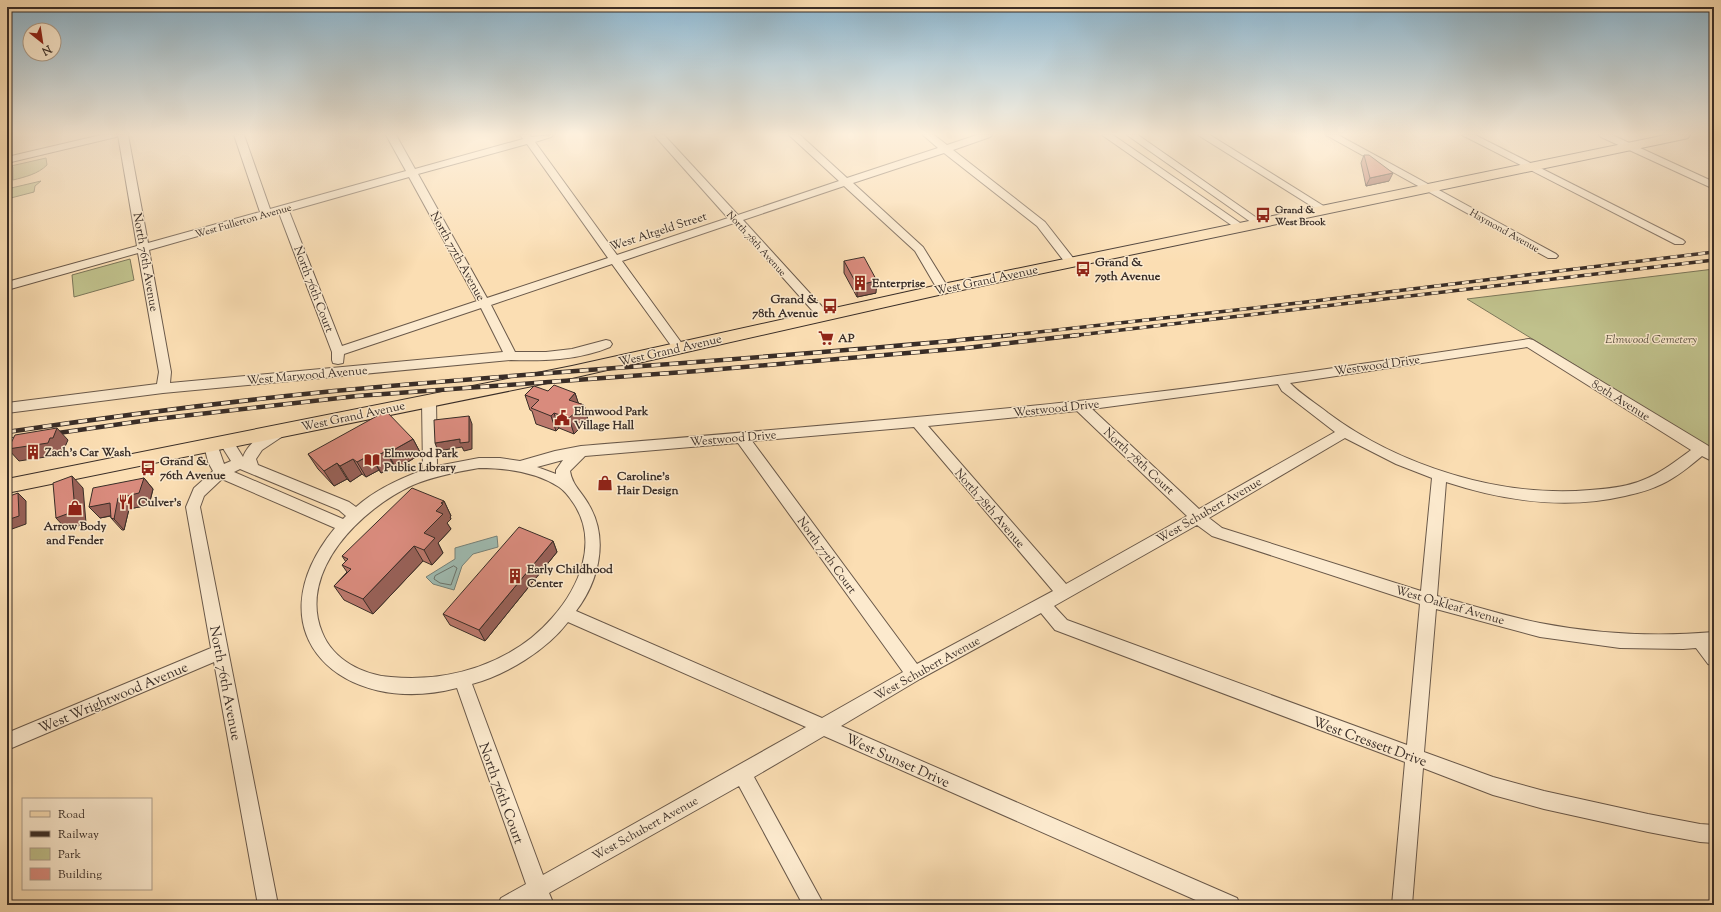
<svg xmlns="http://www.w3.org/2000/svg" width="1721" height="912" viewBox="0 0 1721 912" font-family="'Sorts Mill Goudy',serif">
<rect width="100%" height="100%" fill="#fbdeb3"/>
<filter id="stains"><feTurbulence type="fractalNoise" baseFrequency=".005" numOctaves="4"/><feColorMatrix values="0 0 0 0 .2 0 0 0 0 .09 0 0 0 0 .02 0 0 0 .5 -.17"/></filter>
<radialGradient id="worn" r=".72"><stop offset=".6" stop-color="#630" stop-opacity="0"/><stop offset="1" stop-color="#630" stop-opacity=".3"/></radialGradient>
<g fill="#c0c18c" stroke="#7c775a">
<path d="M46 158 47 165C38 174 25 177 13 180V167L11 166Z"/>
<path d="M41 181 35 186 34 192 7 199V189Z"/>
<path d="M130 259 134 280 74 297 72 275Z"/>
<path d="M1714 269V450L1467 299Z"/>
</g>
<path fill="#9fbbb1" stroke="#76827a" d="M497 536 498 547 473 554 462 566 454 590 433 584 426 577 455 559V548Z"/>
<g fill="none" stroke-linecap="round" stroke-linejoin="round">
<path stroke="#6c746c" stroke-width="1" d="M454 566 457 568 451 585 440 583 434 579 435 576Z"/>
<defs>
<g id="minor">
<path d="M101 135H118L116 137 7 163V157Z"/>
<path d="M118 135H128L148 243 260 212 234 135H244L270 209 406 171 386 135H396L415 169 523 139 520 135H530L531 137 553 135 551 137 535 142 617 255 728 218 654 135H664L738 215 839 181 789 135H800L847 178 938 148 923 135H934L947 145 977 135H992L990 137 953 150 1045 222 1077 263 1075 265H1067L1037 226 944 153 853 183 923 247 949 289 947 292H939L915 251 844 186 743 220 827 312 829 315 827 318H819L734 223 622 261 683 345 685 348 683 351 679 352 675 351 612 264 491 305 515 352H546L572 349 606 340 610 341 612 344 610 347C579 360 545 361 511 360L163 393 7 413V403L157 384 159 372 138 253 7 290V282L137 246ZM527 144 608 258 487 298 418 174ZM409 177 477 301 342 346 289 211ZM279 213 332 352V360L333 363 338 364 343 363 344 354 481 308 503 352 170 383 171 372 149 250Z"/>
<path d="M1102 135H1113L1246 227 1245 229H1237Z"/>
<path d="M1127 135H1138L1264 223 1259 226 1255 225Z"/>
<path d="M1198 135H1210L1330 210 1325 213 1321 212Z"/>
<path d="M1326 135H1338L1556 254 1558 256 1556 258H1548Z"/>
<path d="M1462 135H1475L1683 240 1685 242 1683 244H1675Z"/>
<path d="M1599 135H1612L1714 182V189L1601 137Z"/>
<path d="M1529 339 1533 340 1707 445 1714 450V462L1702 456C1690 466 1677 477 1662 484 1650 490 1638 493 1625 496 1565 510 1504 501 1446 482L1437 596C1471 605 1505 616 1540 623 1597 634 1656 637 1714 632V666L1708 664 1696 648 1683 649 1620 648 1540 637 1436 609 1424 752 1493 777 1544 791 1648 814 1700 824 1714 825V843L1700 842 1648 832 1544 809 1493 795 1423 768 1412 905H1392L1405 762 1055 630 1041 613 920 679 841 726 1237 898 1240 905H1207L824 736 754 777 824 905H803L739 786 549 893 554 905H534L533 902 527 905H498L501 898 526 884 457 688C343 718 249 633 335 528L222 479 204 496 200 507 278 905H258L214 662 7 750V733L211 648 186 507 194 488 213 471 208 462 204 445 206 441 211 440 216 441 224 464 231 461 219 442 221 438 226 437 231 438 243 457C247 445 269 424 283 428L285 432 283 436 262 450 256 459 258 465 349 502 356 507C375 490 399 479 423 470L422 401 424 398 429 396 434 398 436 401 437 466 479 458H500L520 461 555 451 581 446C747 432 912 419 1078 401 1229 385 1379 361 1529 339ZM1527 347 1691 450C1676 461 1661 473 1643 480 1626 487 1607 489 1590 490 1501 498 1399 466 1328 413 1317 404 1299 393 1290 383ZM1278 384 1282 391 1335 432 1199 509 1092 409ZM1077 411 1187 516 1066 584 928 426ZM914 427 1053 591 917 664 752 441ZM1345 438 1396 464 1432 478 1421 591 1222 528 1209 518ZM738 443 903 672 822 718 576 611C599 581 609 539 589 505 582 492 572 485 570 471L585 456ZM563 460 556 470V474L537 467ZM479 468C506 468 536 472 559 487 565 491 570 498 574 504 599 542 579 588 552 618 513 663 449 683 391 677 363 675 333 660 322 632 297 571 362 508 413 485 435 476 456 472 479 468ZM240 469 339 510 346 516 343 519 234 472ZM1197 525 1212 536 1420 604 1407 745 1067 620 1054 606ZM568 622 806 727 543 875 472 684C506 675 547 650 568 622Z"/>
</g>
<path id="major" d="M1666 135H1690L1688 138 1684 139 943 294 572 378 7 493V479L572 366 943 284Z"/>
</defs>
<use href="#minor" stroke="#6a594a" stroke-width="2"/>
<use href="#major" stroke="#392d27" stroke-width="2"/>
<use href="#minor" fill="#fceace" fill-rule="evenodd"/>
<use href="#major" fill="#fbdeb3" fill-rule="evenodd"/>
<defs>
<g id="rail-far1">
<path d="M1003 336 1298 303 1714 252"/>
<path d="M1070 336 1714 260"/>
</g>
<g id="rail">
<path d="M7 432C116 416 225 402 334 391 560 370 787 358 1012 335"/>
<path d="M51 434 156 419 357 396 698 371 966 348 1079 335"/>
<path d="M7 440 23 438"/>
</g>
</defs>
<use href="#rail-far1" stroke="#392d27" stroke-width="3.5"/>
<use href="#rail" stroke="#392d27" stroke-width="4.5"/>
<use href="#rail-far1" stroke="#fceace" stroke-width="2.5" stroke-dasharray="7" stroke-linecap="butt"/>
<use href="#rail" stroke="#fceace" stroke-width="3" stroke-dasharray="9" stroke-linecap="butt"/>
</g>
<g fill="#bb786c" stroke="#392d27">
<path d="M1364 155 1389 181 1366 186 1361 163Z"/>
<path d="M844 261 876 293 857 297 844 273Z"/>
<path d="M575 393 578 403 584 405 588 420 574 434 559 428 556 431 536 424 532 411 530 410 525 395Z"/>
<path d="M413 439 421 454 396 469 394 466 381 473 379 470 366 477 362 474 350 482 347 479 334 486 318 469 308 454Z"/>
<path d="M144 478 153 489 149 505 129 509 124 530H122L111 518V516L100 518Z"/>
<path d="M444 501 451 516 450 517 451 519 447 523 451 529 438 543 443 553 432 565 423 561 373 614 344 600 334 586 347 572 342 565 346 562 342 556Z"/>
<path d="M553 541 557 552 485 641 450 625 443 614Z"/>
</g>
<g fill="#986158" stroke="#392d27">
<path d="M1393 173 1389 181 1366 186 1370 178Z"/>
<path d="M877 281 876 293 857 297V285Z"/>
<path d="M575 393 580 408 584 405 588 420 574 434 569 418V400Z"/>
<path d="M554 413 559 428 556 431 551 416Z"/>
<path d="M469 416 472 424V449L464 451 462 447 438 451 435 443 460 439Z"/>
<path d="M57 428 68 440 64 449 61 450 59 455 19 461 8 449 50 438Z"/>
<path d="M413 439 421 454 396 469 388 453Z"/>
<path d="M386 451 394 466 381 473 373 458Z"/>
<path d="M370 455 379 470 366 477 357 462Z"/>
<path d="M353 459 362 474 350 482 340 466Z"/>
<path d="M337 463 347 479 334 486 324 471Z"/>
<path d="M72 476 83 488 86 523 67 530 56 518Z"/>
<path d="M144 478 153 489 149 505 129 509 124 530 114 519V515L100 518 89 507Z"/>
<path d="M18 493 26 501V524L12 529 7 524V520Z"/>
<path d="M444 501 451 516 450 517 451 519 447 523 451 529 438 543 443 553 432 565 424 550V533L436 511Z"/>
<path d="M553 541 557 552 485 641 479 630Z"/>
<path d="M414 546 423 561 373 614 363 599Z"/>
</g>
<g fill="#d98b7d" stroke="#392d27">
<path d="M1364 155H1369L1393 173 1370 178Z"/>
<path d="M864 257 877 281 857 285 844 261Z"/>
<path d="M554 385 575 393 569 400 584 405 569 418 554 413 551 416 531 408 539 400 525 395 534 386 548 391Z"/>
<path d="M386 411 413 439 388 453 386 451 373 458 370 455 357 462 353 459 340 466 337 463 324 471 308 454Z"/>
<path d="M469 416V442L460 443V439L435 443 434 420Z"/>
<path d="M57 428 53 438H50L48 443 8 449 15 435Z"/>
<path d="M72 476 75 511 56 518 53 483Z"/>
<path d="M144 478 139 493 118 498 114 519 111 518 110 503 89 507 93 488Z"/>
<path d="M412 488 444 501 441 503 443 504 436 511 443 514 424 533 435 538 424 550 414 546 363 599 334 586 351 569 342 565 348 559 342 556Z"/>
<path d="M18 493 19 516 7 520V497Z"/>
<path d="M519 527 553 541 479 630 443 614Z"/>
</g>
<linearGradient id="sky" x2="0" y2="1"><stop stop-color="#8bb7d2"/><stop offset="0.51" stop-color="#fdf0dd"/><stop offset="1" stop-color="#fdf0dd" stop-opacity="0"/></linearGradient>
<rect width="1721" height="263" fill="url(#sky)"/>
<defs>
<symbol id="bus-bare" viewBox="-9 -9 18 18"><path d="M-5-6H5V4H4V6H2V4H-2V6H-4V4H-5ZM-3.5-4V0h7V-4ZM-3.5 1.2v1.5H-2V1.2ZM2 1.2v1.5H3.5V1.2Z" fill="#8f2418" stroke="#fceace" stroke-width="2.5" paint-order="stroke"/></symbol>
<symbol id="building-bare" viewBox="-9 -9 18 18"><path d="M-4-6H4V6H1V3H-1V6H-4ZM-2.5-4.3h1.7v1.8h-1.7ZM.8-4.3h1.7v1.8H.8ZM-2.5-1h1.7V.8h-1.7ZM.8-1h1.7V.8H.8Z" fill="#8f2418" stroke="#fceace" stroke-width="2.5" paint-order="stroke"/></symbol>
<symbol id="supermarket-bare" viewBox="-9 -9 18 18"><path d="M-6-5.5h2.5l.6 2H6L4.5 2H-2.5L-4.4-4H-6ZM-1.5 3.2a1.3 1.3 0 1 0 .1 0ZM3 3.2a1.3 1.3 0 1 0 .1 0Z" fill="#8f2418" stroke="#fceace" stroke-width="2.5" paint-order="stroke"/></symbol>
<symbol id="civic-bare" viewBox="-9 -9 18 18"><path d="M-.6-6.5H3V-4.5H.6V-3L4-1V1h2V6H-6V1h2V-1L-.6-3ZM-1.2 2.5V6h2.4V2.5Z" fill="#8f2418" stroke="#fceace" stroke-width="2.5" paint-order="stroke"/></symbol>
<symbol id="library-bare" viewBox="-9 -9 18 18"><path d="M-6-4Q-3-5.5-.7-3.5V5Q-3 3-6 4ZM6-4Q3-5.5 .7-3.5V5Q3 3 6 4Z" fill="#8f2418" stroke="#fceace" stroke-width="2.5" paint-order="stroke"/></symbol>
<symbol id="shop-bare" viewBox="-9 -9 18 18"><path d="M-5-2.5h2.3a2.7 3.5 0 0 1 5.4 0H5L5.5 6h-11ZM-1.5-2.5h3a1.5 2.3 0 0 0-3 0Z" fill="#8f2418" stroke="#fceace" stroke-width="2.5" paint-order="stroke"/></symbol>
<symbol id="restaurant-bare" viewBox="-9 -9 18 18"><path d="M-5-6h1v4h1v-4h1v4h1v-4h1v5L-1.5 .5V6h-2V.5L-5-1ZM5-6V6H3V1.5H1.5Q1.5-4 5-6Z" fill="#8f2418" stroke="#fceace" stroke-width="2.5" paint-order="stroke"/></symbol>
</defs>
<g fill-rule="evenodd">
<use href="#bus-bare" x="1252" y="204" width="22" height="22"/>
<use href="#bus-bare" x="1072" y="258" width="22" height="22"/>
<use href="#building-bare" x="849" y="272" width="22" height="22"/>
<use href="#bus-bare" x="819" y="295" width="22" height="22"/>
<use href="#supermarket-bare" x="815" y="327" width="22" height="22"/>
<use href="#civic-bare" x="551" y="407" width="22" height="22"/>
<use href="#building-bare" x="22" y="441" width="22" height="22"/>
<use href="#library-bare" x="361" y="449" width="22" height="22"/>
<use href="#bus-bare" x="137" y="457" width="22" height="22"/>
<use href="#shop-bare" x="594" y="472" width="22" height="22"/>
<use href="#restaurant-bare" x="115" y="491" width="22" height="22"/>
<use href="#shop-bare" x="64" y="497" width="22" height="22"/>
<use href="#building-bare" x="504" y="565" width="22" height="22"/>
</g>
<g text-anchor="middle" stroke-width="3" stroke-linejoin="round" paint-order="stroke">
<g font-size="10" font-weight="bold" fill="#392d27" stroke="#fceace" text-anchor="start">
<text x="1275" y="213">Grand &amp;<tspan x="1275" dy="12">West Brook</tspan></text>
</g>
<g font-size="10" fill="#392d27" stroke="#fceace">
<text transform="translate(243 220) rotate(-16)" y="4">West Fullerton Avenue</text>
<text transform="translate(1505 230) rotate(29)" y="4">Haymond Avenue</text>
<text transform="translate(757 243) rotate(48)" y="4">North 78th Avenue</text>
</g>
<g font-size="12" fill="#392d27" stroke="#fceace">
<text transform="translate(658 231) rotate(-18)" y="4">West Altgeld Street</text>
<text transform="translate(458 256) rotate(61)" y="4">North 77th Avenue</text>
<text transform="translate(146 262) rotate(80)" y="4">North 76th Avenue</text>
<text transform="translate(986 280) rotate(-12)" y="4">West Grand Avenue</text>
<text transform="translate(314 289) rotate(69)" y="4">North 76th Court</text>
<text transform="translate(670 350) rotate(-13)" y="4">West Grand Avenue</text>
<text transform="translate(1377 365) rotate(-8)" y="4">Westwood Drive</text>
<text transform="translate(307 375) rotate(-5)" y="4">West Marwood Avenue</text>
<text transform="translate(1621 400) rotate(32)" y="4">80th Avenue</text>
<text transform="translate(1056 408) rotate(-6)" y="4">Westwood Drive</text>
<text transform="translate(353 416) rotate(-12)" y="4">West Grand Avenue</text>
<text transform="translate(733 438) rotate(-5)" y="4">Westwood Drive</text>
<text transform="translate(1139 461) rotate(43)" y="4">North 78th Court</text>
<text transform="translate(990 508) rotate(49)" y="4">North 78th Avenue</text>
<text transform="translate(1209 510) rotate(-30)" y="4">West Schubert Avenue</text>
<text transform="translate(827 555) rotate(54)" y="4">North 77th Court</text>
<text transform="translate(1450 605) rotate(16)" y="4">West Oakleaf Avenue</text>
<text transform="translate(927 668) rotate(-29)" y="4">West Schubert Avenue</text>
<text transform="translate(645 828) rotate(-29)" y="4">West Schubert Avenue</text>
</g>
<g font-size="12" font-weight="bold" fill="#392d27" stroke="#fceace" text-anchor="start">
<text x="1095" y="266">Grand &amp;<tspan x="1095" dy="14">79th Avenue</tspan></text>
<text x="872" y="287">Enterprise</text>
<text x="818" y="303" text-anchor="end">Grand &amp;<tspan x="818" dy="14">78th Avenue</tspan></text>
<text x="838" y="342">AP</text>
<text x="574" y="415">Elmwood Park<tspan x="574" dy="14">Village Hall</tspan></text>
<text x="45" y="456">Zach's Car Wash</text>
<text x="384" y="457">Elmwood Park<tspan x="384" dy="14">Public Library</tspan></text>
<text x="160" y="465">Grand &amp;<tspan x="160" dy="14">76th Avenue</tspan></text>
<text x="617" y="480">Caroline's<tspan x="617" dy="14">Hair Design</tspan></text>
<text x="138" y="506">Culver's</text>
<text x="75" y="530" text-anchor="middle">Arrow Body<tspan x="75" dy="14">and Fender</tspan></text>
<text x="527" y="573">Early Childhood<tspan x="527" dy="14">Center</tspan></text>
</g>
<g font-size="12" font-style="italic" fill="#5b5240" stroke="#fceace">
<text x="1651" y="343">Elmwood Cemetery</text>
</g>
<g font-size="14" fill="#392d27" stroke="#fceace">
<text transform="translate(226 683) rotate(79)" y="5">North 76th Avenue</text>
<text transform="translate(113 697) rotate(-23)" y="5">West Wrightwood Avenue</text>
<text transform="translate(1370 741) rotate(20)" y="5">West Cressett Drive</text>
<text transform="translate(898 760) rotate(24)" y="5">West Sunset Drive</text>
<text transform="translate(502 793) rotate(70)" y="5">North 76th Court</text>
</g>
</g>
<rect width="1721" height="912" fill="none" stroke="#fbdeb3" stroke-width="24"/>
<rect x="8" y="8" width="1705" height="896" fill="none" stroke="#392d27" stroke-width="2"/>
<rect x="12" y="12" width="1697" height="888" fill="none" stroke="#392d27"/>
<rect x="22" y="798" width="130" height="92" fill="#fceace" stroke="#ae9e8b"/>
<rect x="30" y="811" width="20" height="6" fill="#fbdeb3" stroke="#ae9e8b"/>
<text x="58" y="818" font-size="12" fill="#392d27">Road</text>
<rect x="30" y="831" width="20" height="6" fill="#392d27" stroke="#ae9e8b"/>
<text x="58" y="838" font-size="12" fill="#392d27">Railway</text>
<rect x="30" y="848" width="20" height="12" fill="#c0c18c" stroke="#ae9e8b"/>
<text x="58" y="858" font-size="12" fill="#392d27">Park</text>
<rect x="30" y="868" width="20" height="12" fill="#d98b7d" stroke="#ae9e8b"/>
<text x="58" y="878" font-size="12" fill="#392d27">Building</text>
<g transform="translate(42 42) rotate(150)"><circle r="19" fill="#fceace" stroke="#ae9e8b"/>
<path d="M0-3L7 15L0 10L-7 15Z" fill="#8f2418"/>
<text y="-6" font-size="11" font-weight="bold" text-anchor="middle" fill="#392d27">N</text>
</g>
<rect width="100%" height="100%" filter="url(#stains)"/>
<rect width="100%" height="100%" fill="url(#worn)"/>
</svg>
